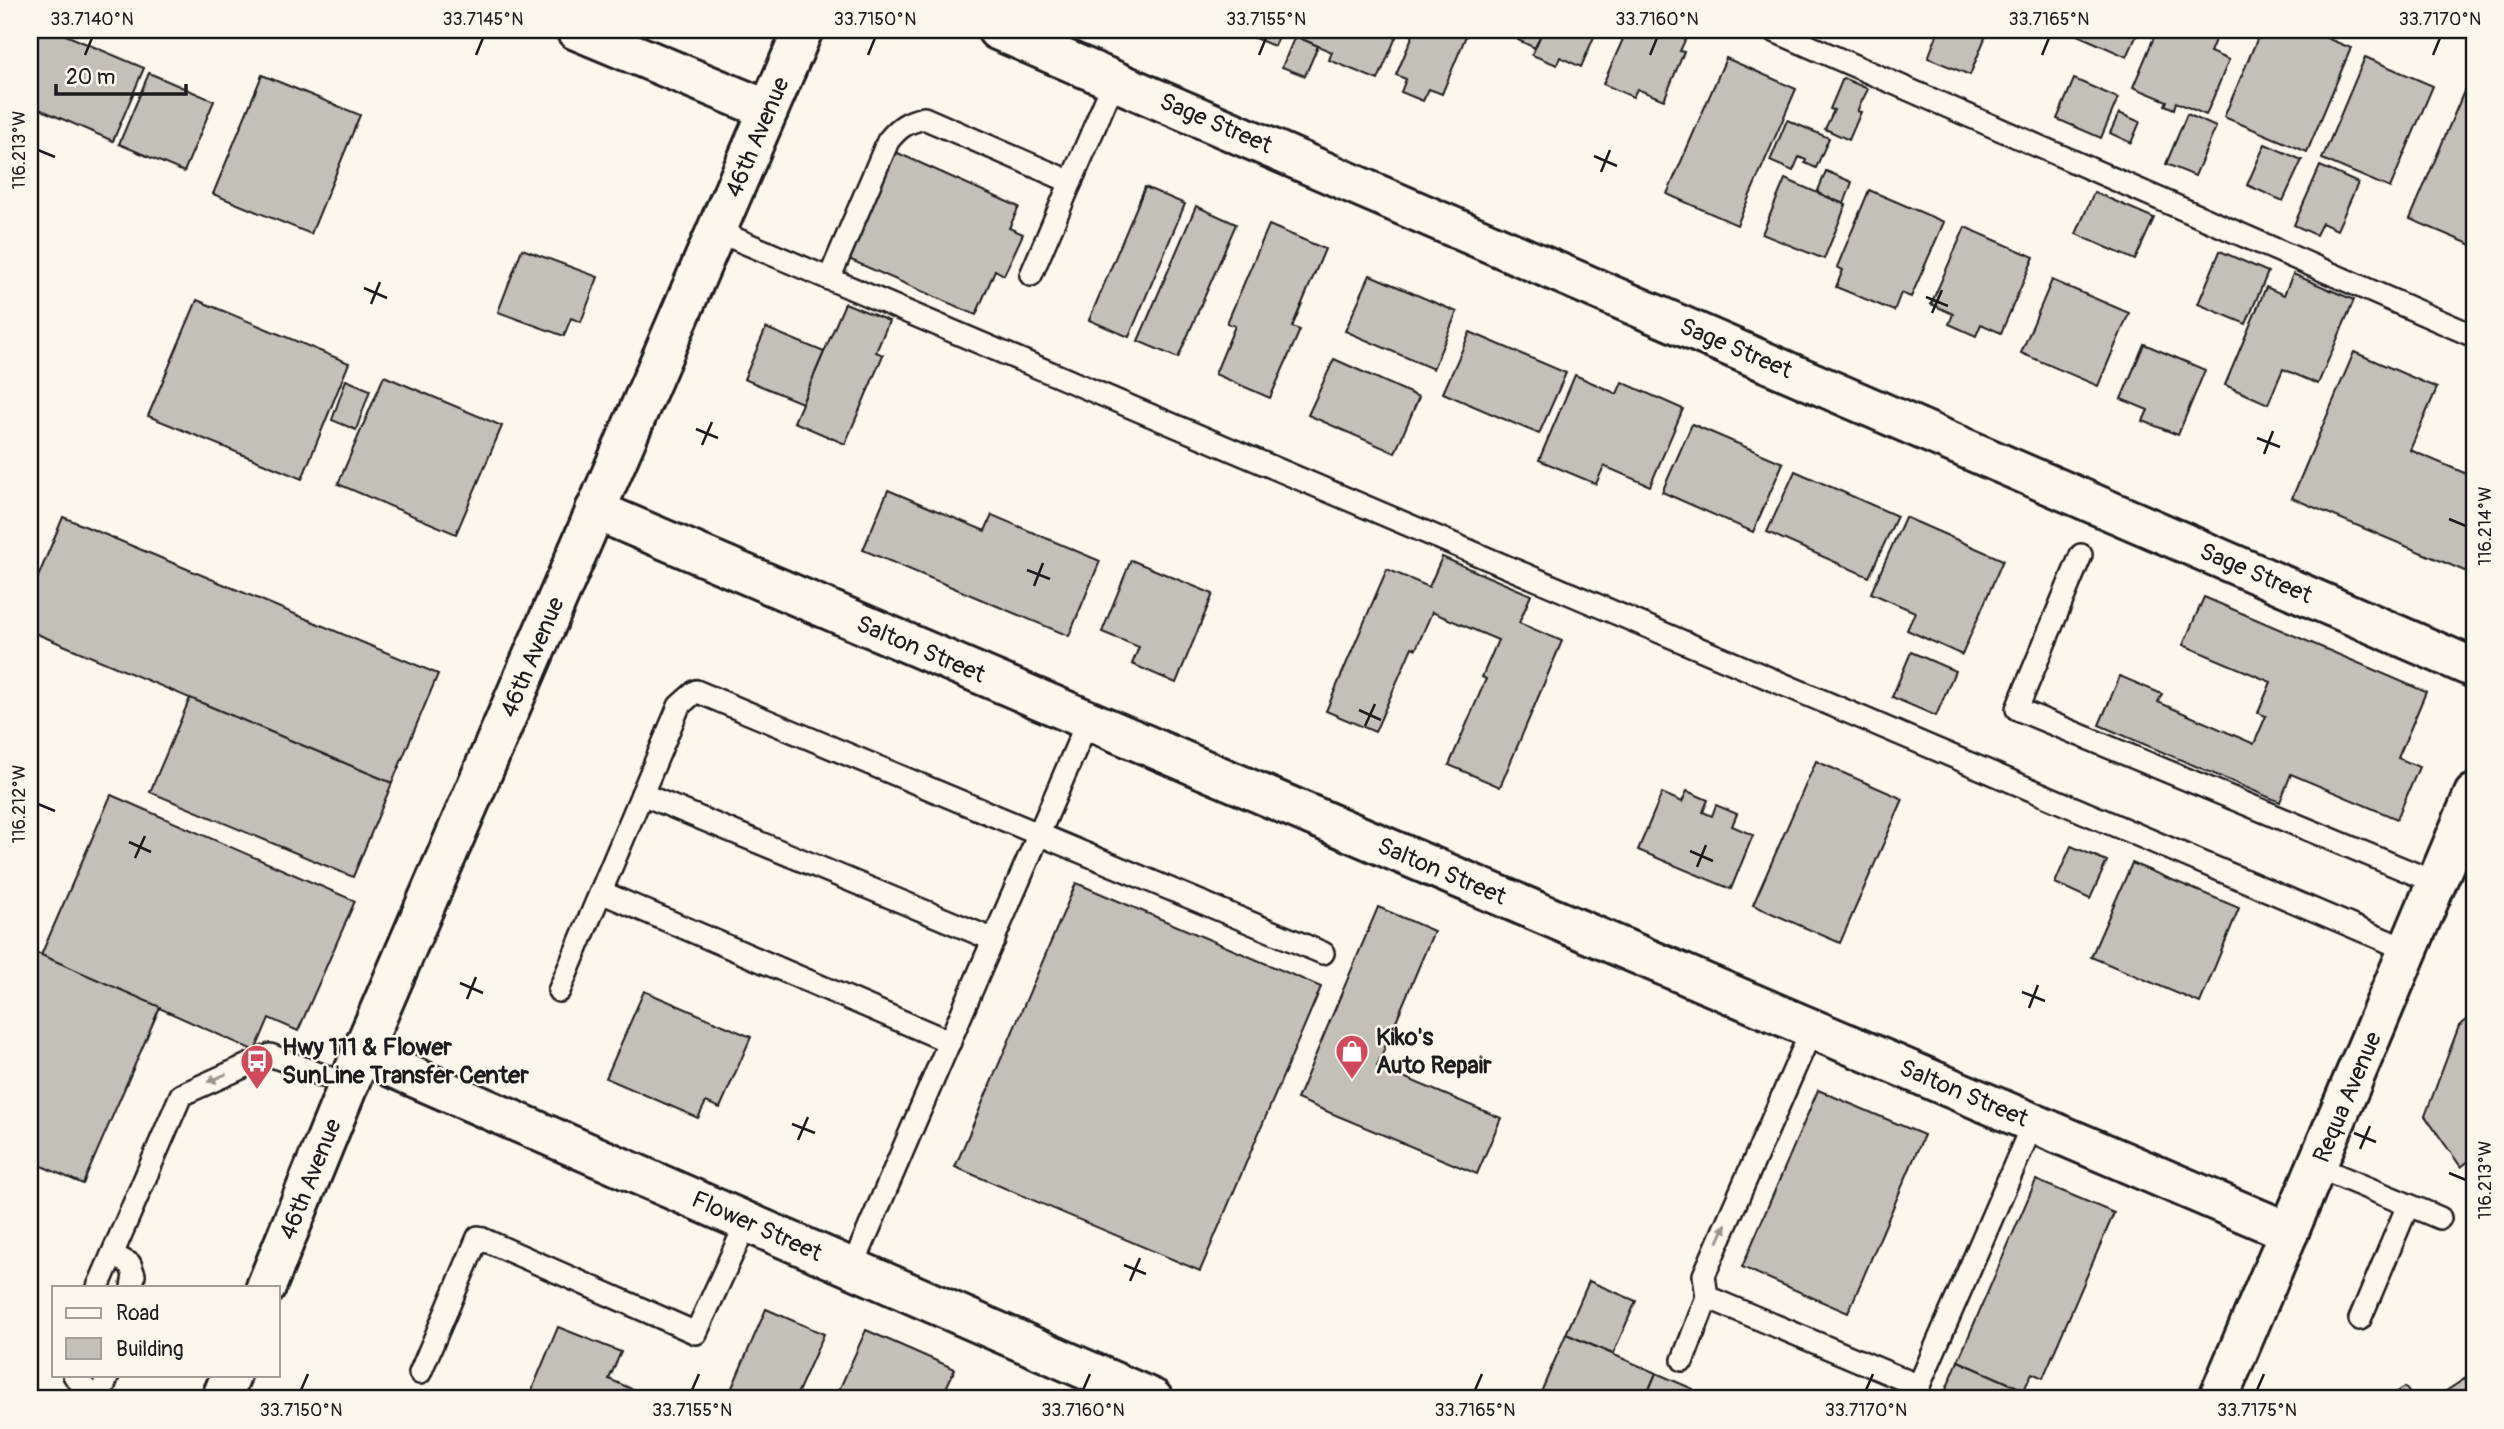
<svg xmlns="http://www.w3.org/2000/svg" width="2504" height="1429" viewBox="0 0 2504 1429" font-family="Pangolin,sans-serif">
<rect width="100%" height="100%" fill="#fbf7ec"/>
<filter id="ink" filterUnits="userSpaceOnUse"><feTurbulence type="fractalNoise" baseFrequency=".0143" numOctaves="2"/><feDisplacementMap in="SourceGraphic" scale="14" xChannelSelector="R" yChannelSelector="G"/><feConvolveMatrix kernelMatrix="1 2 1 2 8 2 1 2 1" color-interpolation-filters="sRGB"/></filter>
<g filter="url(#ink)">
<g fill="#c3c0b8" stroke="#1c1c1c" stroke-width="2">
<path d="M33 30H54L144 68 113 141 30 105V37Z"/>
<path d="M1235 30H1281L1274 46Z"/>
<path d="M1298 30H1399L1378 80 1329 60 1332 52 1295 36Z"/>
<path d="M1415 30 1468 31 1442 94 1429 89 1423 101 1401 92 1406 79 1396 75Z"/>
<path d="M1504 30H1543L1535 48 1518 40 1519 37Z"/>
<path d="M1543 30H1597L1581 67 1560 57 1557 65 1532 55Z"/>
<path d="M1627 30H1672L1687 36 1680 51 1684 52 1664 100 1637 89 1633 97 1603 84Z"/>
<path d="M1939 30H1980L1987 33 1970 75 1928 58Z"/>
<path d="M2066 30H2139L2127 57Z"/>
<path d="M2157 30H2219L2210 52 2229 60 2206 115 2176 102 2174 109 2165 105 2167 101 2133 87Z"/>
<path d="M2261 30H2307L2351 48 2307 152 2224 117Z"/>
<path d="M1295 36 1318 46 1305 76 1282 67Z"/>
<path d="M2365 57 2433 86 2390 188 2322 159Z"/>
<path d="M1726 58 1796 89 1737 225 1667 194Z"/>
<path d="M2473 70 2474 71V246L2410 219Z"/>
<path d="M149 73 214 101 184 172 119 144Z"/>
<path d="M262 75 360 115 311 234 213 194Z"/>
<path d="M1843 78 1868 89 1857 111 1861 112 1849 140 1825 129 1834 110 1830 109Z"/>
<path d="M2074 79 2118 98 2101 138 2057 119Z"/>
<path d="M2119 113 2140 122 2131 143 2110 133Z"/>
<path d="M2187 114 2216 127 2195 176 2166 164Z"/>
<path d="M1787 120 1829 138 1816 168 1805 163 1806 160 1799 157 1793 171 1770 161Z"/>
<path d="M2265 144 2302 160 2283 201 2247 185Z"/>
<path d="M891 150 1019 207 1009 228 1023 234 1004 275 995 270 976 315 844 257Z"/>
<path d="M2320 166 2358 183 2337 230 2322 223 2316 235 2294 225Z"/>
<path d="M1826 171 1852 182 1844 204 1817 193Z"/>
<path d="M1785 179 1846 205 1824 259 1762 234Z"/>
<path d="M1145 187 1185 204 1129 337 1089 320Z"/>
<path d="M1869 190 1944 222 1911 297 1901 293 1894 311 1836 287 1843 270 1837 267Z"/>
<path d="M2094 192 2154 218 2135 260 2076 234Z"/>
<path d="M1196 206 1236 224 1178 358 1138 341Z"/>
<path d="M1269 225 1325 249 1292 327 1300 330 1270 398 1215 374 1235 326 1227 323Z"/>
<path d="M1965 227 2034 257 2001 333 1981 324 1976 336 1949 324 1953 314 1931 304Z"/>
<path d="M522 249 598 277 581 322 571 318 564 336 498 312Z"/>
<path d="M2220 251 2268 272 2246 324 2198 304Z"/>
<path d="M2293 274 2354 300 2318 384 2283 369 2268 404 2225 385 2266 287 2284 295Z"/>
<path d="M1370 275 1457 312 1433 369 1345 331Z"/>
<path d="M2052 280 2129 313 2098 386 2021 353Z"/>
<path d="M197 300 349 363 302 479 148 416Z"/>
<path d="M845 303 889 321 876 352 883 355 845 444 794 422Z"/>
<path d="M766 328 824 352 802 403 744 379Z"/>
<path d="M1470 332 1566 373 1539 434 1443 393Z"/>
<path d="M2144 344 2205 370 2178 435 2143 421 2148 410 2121 399Z"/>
<path d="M2354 352 2437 388 2410 450 2474 477V575L2292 498Z"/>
<path d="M1334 359 1419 397 1395 453 1308 415Z"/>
<path d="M1575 375 1617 394 1622 382 1683 409 1650 486 1604 466 1596 484 1539 460Z"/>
<path d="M384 376 502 426 456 534 338 484Z"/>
<path d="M346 380 370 390 356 430 332 420Z"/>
<path d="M1692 424 1783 463 1753 532 1662 492Z"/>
<path d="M1795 471 1897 516 1869 577 1767 532Z"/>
<path d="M888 490 985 531 992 515 1100 561 1069 636 863 550Z"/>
<path d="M63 517 438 674 392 783 30 631V596Z"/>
<path d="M1905 517 2003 560 1962 655 1907 630 1915 612 1871 593Z"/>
<path d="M1442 557 1531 595 1519 623 1562 641 1500 787 1449 765 1486 679 1482 677 1498 640 1432 612 1416 649 1412 647 1375 732 1326 711 1387 569 1429 587Z"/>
<path d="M1131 560 1213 594 1176 683 1132 664 1139 647 1102 632Z"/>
<path d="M2204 597 2426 692 2398 758 2419 767 2397 819 2291 774 2280 802 2099 725 2120 676 2162 694 2158 702 2254 744 2266 716 2258 713 2271 682 2183 645Z"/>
<path d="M1911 652 1955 671 1936 716 1892 697Z"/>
<path d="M190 698 392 783 353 877 150 792Z"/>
<path d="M1816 761 1903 799 1840 943 1753 905Z"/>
<path d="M1687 791 1708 800 1703 812 1712 816 1716 805 1737 814 1732 826 1753 835 1731 889 1638 850 1662 793 1682 802Z"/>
<path d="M111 795 355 901 298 1031 269 1018 255 1051 41 955Z"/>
<path d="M2071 846 2107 861 2090 899 2055 883Z"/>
<path d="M2132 863 2239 908 2200 1003 2091 957Z"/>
<path d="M1076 883 1321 987 1200 1271 955 1167Z"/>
<path d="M1378 907 1434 931 1377 1066 1501 1118 1477 1174 1297 1099Z"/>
<path d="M30 950 160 1007 83 1184 30 1161Z"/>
<path d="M644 991 751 1037 720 1108 706 1102 698 1118 606 1078Z"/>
<path d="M2474 1015V1157L2461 1167 2425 1116 2459 1026Z"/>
<path d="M1818 1090 1924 1135 1848 1313 1742 1267Z"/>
<path d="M2036 1180 2114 1213 2043 1378 2032 1373 2024 1390 1958 1361Z"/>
<path d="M1589 1281 1636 1301 1613 1354 1566 1334Z"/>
<path d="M766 1309 824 1334 795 1399H727Z"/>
<path d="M558 1327 621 1352 609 1379 634 1390 631 1399H528Z"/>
<path d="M866 1330 955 1369 941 1399H835Z"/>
<path d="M1566 1334 1656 1373 1645 1399H1538Z"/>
<path d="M1958 1361 2024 1390 2020 1399H1942Z"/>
<path d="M1656 1373 1693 1389 1688 1399H1645Z"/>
<path d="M2466 1378 2474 1390V1399H2434Z"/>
<path d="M2405 1387 2414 1399H2386Z"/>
</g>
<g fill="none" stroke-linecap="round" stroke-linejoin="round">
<defs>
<g id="service">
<path d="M1772 30 2474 336"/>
<path d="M717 231 2408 950"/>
<path d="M1031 275 1115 79"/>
<path d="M829 279 888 141C899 127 907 122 924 118L1071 182"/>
<path d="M2081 555 2017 709 2437 883"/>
<path d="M642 794 994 940"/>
<path d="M601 892 950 1042"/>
<path d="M559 991 679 706 696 691 1323 953"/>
<path d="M2317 1167 2440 1218"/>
<path d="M113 1255 130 1264 134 1275 132 1287"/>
<path d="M852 1268 1088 720"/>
<path d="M98 1287 181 1095 270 1055 348 1085"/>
<path d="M1707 1297 1919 1386"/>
<path d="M2360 1319 2408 1205"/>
<path d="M1683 1360 1707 1297 1704 1275 1812 1029"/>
<path d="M420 1373 478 1237 696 1333 747 1222"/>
<path d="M74 1375 94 1399"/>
<path d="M99 1399 108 1375"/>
<path d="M1913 1399 2033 1123"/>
</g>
<g id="minor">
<path d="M576 30 768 110"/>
<path d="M997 30 2474 668"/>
<path d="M595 510 2289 1232"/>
<path d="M361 1054 1153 1399"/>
</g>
<path id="tertiary" d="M2218 1399 2474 794"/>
<g id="primary">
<path d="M266 1287 361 1054 803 30"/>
<path d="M221 1399 231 1375"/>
</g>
</defs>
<use href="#service" stroke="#1c1c1c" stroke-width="26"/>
<use href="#minor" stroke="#1c1c1c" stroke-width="44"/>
<use href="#tertiary" stroke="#1c1c1c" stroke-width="44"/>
<use href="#primary" stroke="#1c1c1c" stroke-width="44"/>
<use href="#service" stroke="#fbf7ec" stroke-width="21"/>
<use href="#minor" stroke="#fbf7ec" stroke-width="38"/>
<use href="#tertiary" stroke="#fbf7ec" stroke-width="38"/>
<use href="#primary" stroke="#fbf7ec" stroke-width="38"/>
</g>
<defs><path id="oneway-solid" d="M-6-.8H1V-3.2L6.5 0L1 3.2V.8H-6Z" transform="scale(1.75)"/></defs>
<g fill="#97948e">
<use href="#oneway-solid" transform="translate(217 1078) rotate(156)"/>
<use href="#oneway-solid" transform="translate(1722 1233) rotate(-66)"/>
</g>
</g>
<path fill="none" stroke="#1c1c1c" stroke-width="2.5" d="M85 55 92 38M476 55 483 38M868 55 875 38M1259 55 1266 38M1650 55 1657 38M2042 55 2049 38M2433 55 2440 38M38 150 55 157M1594 156 1617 166M1601 172 1610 150M364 288 387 298M1926 297 1948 306M371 304 380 282M1932 313 1942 290M696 429 718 438M2257 438 2280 447M702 445 712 422M2264 454 2273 431M2449 519 2466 526M1027 570 1050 579M1034 586 1043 563M1359 710 1381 720M1365 726 1375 704M38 804 55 811M129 842 151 852M1690 851 1713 861M135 858 145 836M1697 867 1706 845M460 983 483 993M2022 992 2045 1001M467 999 476 977M2029 1008 2038 985M792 1124 815 1133M2354 1133 2376 1142M798 1140 808 1117M2360 1149 2370 1126M2449 1173 2466 1180M1124 1265 1146 1274M1130 1281 1140 1258M301 1390 308 1374M692 1390 699 1374M1083 1390 1090 1374M1475 1390 1482 1374M1866 1390 1873 1374M2257 1390 2264 1374"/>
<defs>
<symbol id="shop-pin" viewBox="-11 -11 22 30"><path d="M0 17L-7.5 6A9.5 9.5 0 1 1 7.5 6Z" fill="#d1495b" stroke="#fbf7ec"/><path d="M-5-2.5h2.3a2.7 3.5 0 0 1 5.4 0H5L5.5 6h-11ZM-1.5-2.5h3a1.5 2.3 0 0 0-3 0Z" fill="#fff"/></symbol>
<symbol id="bus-pin" viewBox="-11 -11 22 30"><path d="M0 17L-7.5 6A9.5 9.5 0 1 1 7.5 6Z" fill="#d1495b" stroke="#fbf7ec"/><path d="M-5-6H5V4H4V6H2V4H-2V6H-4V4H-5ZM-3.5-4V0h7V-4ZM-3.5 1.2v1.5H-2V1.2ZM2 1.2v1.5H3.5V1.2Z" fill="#fff"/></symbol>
</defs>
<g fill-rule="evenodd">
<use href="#shop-pin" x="1333" y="1032" width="38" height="52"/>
<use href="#bus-pin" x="238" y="1042" width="38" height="52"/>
</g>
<g text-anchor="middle" stroke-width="5" stroke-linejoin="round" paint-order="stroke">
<g font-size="24" fill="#1c1c1c" stroke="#fbf7ec">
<text transform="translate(1216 123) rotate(23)" y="8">Sage Street</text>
<text transform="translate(757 137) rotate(-67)" y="8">46th Avenue</text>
<text transform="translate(1736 348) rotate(23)" y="8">Sage Street</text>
<text transform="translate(2256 573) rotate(23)" y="8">Sage Street</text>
<text transform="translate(921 649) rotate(23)" y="8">Salton Street</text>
<text transform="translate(532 657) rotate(-67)" y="8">46th Avenue</text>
<text transform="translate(1442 871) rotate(23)" y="8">Salton Street</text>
<text transform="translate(1964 1093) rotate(23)" y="8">Salton Street</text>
<text transform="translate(2347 1097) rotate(-67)" y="8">Requa Avenue</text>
<text transform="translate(310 1179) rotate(-68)" y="8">46th Avenue</text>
<text transform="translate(757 1226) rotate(24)" y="8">Flower Street</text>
</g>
<g font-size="24" font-weight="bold" fill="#1c1c1c" stroke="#fbf7ec" text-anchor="start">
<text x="1376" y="1045">Kiko's<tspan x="1376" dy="28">Auto Repair</tspan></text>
<text x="282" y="1055">Hwy 111 &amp; Flower<tspan x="282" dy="28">SunLine Transfer Center</tspan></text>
</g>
</g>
<rect width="2504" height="1429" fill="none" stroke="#fbf7ec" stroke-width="77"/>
<rect x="52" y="1286" width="228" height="91" fill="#fbf7ec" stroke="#a29f99" stroke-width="2"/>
<rect x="66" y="1308" width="35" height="10" fill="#fbf7ec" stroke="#a29f99" stroke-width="2"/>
<text x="116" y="1320" font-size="21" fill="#1c1c1c">Road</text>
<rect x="66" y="1338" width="35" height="21" fill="#c3c0b8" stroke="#a29f99" stroke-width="2"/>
<text x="116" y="1356" font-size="21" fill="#1c1c1c">Building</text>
<path d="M56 84v10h130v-10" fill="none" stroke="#1c1c1c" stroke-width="3.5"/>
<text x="66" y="84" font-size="21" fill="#1c1c1c" stroke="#fbf7ec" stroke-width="5" paint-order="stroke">20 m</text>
<rect x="38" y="38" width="2428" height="1352" fill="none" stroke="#1c1c1c" stroke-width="2.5"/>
<g font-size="18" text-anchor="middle" fill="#1c1c1c">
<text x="92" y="25">33.7140°N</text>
<text x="483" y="25">33.7145°N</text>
<text x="875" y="25">33.7150°N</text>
<text x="1266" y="25">33.7155°N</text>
<text x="1657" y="25">33.7160°N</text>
<text x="2049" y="25">33.7165°N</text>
<text x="2440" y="25">33.7170°N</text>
<text transform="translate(19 150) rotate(-90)" y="6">116.213°W</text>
<text transform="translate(2485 526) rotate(-90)" y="6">116.214°W</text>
<text transform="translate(19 804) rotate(-90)" y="6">116.212°W</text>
<text transform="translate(2485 1180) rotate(-90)" y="6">116.213°W</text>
<text x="301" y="1416">33.7150°N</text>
<text x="692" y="1416">33.7155°N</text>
<text x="1083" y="1416">33.7160°N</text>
<text x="1475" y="1416">33.7165°N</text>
<text x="1866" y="1416">33.7170°N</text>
<text x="2257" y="1416">33.7175°N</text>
</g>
</svg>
